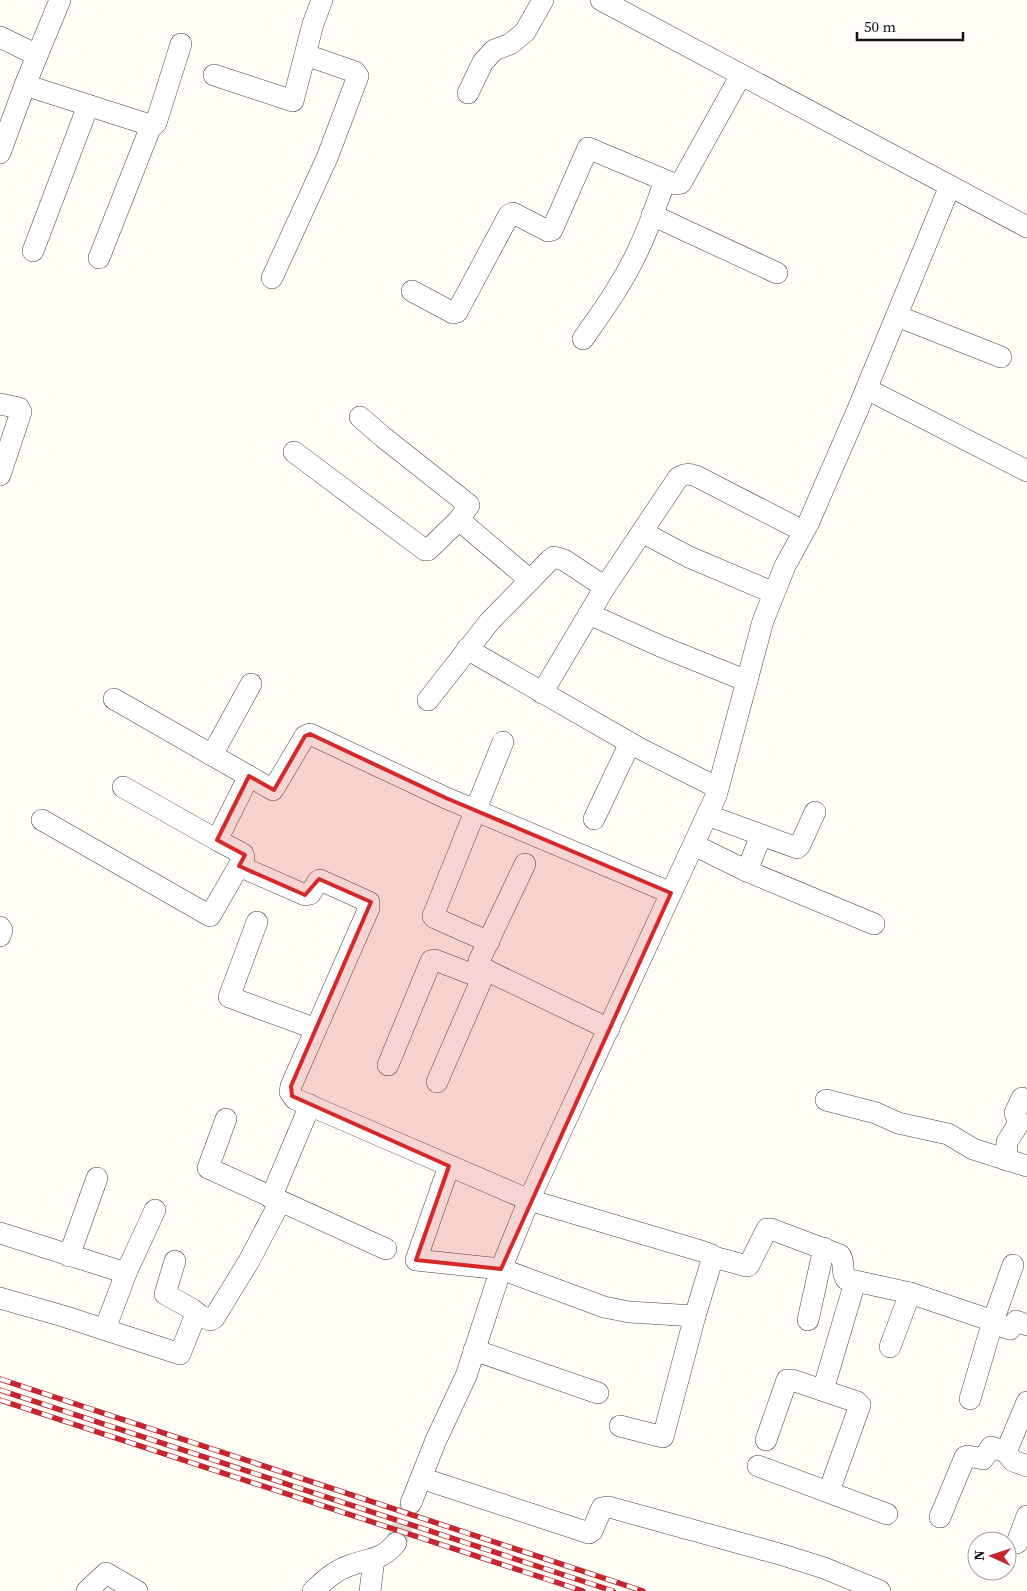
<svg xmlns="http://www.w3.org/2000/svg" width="1027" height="1591" viewBox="0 0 1027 1591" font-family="'Source Serif 4',serif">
<rect width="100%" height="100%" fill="#fffdf5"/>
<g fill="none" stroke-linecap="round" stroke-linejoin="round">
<path stroke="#dbdad3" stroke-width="21" stroke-dasharray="21 11" stroke-linecap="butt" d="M396 1543 411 1503"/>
<defs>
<g id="minor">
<path d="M601 0 1027 227"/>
<path d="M0 37 37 55"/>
<path d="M214 75 293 101 313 24 322 0"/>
<path d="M25 85 153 126 156 123 181 44"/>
<path d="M468 93 483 62 494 50 510 44 525 32 543 0"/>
<path d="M0 153 25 85 60 0"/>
<path d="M652 215 777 273"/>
<path d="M33 251 88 106"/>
<path d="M99 258 151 126"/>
<path d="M272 278 327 158 358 76 355 72 306 55"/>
<path d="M412 291 453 313 457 312 509 215 513 213 548 231 552 230 588 148 674 184 681 183 741 75"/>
<path d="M897 316 1001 357"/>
<path d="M583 339C604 309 625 280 640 246 650 225 657 202 665 181"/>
<path d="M867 389 1027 471"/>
<path d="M0 404 19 408 21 412 0 475"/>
<path d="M360 417 383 437 469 505 459 520"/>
<path d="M294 452 425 550H428L459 520 530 580"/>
<path d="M642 532 689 557 774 593"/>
<path d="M589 614 660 646 747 681"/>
<path d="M467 649 639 748 718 788"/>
<path d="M542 693 605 587 678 478C685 473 689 474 696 476L803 531"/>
<path d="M114 699 273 790 305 736 310 734 446 798 671 893"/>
<path d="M428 700 490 621 550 560 554 557 564 560 605 587"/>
<path d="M212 755 251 684"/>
<path d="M123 787 217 840"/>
<path d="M707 815 797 848 800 845 815 812"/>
<path d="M594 819 630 743"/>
<path d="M42 820 210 916 244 857 243 854 217 840 249 776"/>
<path d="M694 845 747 871 874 924"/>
<path d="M239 866 305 895 310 894 318 881 320 880 369 902V908L291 1086 290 1092 295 1099 529 1200 701 1251 712 1255 714 1258"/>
<path d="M747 871 761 835"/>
<path d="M257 922 229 997 316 1029"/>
<path d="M0 927 2 930 0 936"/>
<path d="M489 942 435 918 433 916 503 742"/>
<path d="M488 971 481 966 479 961 525 864"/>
<path d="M388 1065 431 961 435 960 482 978"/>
<path d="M437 1082 484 974 488 971 609 1029"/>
<path d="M826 1100 876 1113 898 1123 948 1134 973 1149 1027 1166"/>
<path d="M226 1119 208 1168 386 1249"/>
<path d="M1006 1160 1007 1142 1019 1123 1015 1113 1022 1098"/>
<path d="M449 1166 416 1260 501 1269 604 1307 629 1312 695 1316"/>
<path d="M271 1198 310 1105"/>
<path d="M0 1233 126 1273"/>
<path d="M69 1256 97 1178"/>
<path d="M175 1261 165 1294 192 1309 198 1314"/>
<path d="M0 1298 63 1316 180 1354 196 1314 210 1320 214 1318 249 1261 280 1202"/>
<path d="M808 1320 824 1248"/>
<path d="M992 1323 1010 1329 1016 1321 1027 1325"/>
<path d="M105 1329 126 1273 155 1210"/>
<path d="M890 1347 910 1293"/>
<path d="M474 1350 598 1393"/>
<path d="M823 1390 855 1282"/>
<path d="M970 1399 993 1321 1013 1265"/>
<path d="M620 1426 663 1437 695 1316 712 1260 717 1258 747 1266 749 1265 767 1229H771L840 1255C845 1262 841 1272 846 1279L910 1293 993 1321"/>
<path d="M766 1440 787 1380H792L857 1402 860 1405 859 1408 829 1491"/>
<path d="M1006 1452 1013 1461 1027 1466"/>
<path d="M758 1466 887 1514"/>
<path d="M421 1478 589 1533 592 1531 602 1508 609 1507 783 1555 824 1568 880 1591"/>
<path d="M411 1503 436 1440 466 1376 501 1269 529 1200 716 796 763 621 785 566 808 524 858 409 950 186"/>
<path d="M940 1517 965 1457 968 1456 983 1459 991 1447 1006 1452 1027 1402"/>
<path d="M1017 1543 1027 1516"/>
<path d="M87 1591 106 1573 137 1591"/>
<path d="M313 1591C325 1580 335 1570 351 1565 371 1558 382 1560 396 1543"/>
<path d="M370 1591 374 1559"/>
</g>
</defs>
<use href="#minor" stroke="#444" stroke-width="22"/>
<use href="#minor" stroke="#fff" stroke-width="21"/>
<defs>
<g id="rail">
<path d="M0 1379 643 1591"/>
<path d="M0 1390 613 1591"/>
<path d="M0 1400 583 1591"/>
</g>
</defs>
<use href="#rail" stroke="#c4262e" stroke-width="5.5"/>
<use href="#rail" stroke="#fff" stroke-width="4" stroke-dasharray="11" stroke-linecap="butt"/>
</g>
<path fill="#d62828" fill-opacity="0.2" stroke="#d62828" stroke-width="4" stroke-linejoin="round" d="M310 734 446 798 671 893 501 1269 416 1260 449 1166 292 1096 291 1086 371 902 319 879 305 895 239 866 245 855 217 840 249 776 274 790 305 736Z"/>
<g transform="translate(992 1556) rotate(273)"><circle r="24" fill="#ffffff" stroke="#a0a0a0"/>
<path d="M0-4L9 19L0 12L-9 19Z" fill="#c4262e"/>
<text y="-8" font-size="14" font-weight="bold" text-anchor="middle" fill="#111111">N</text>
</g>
<path d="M857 32v8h106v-8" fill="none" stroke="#111111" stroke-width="2.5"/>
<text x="864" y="32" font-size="15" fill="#111111" stroke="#ffffff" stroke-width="4" paint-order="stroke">50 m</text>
</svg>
